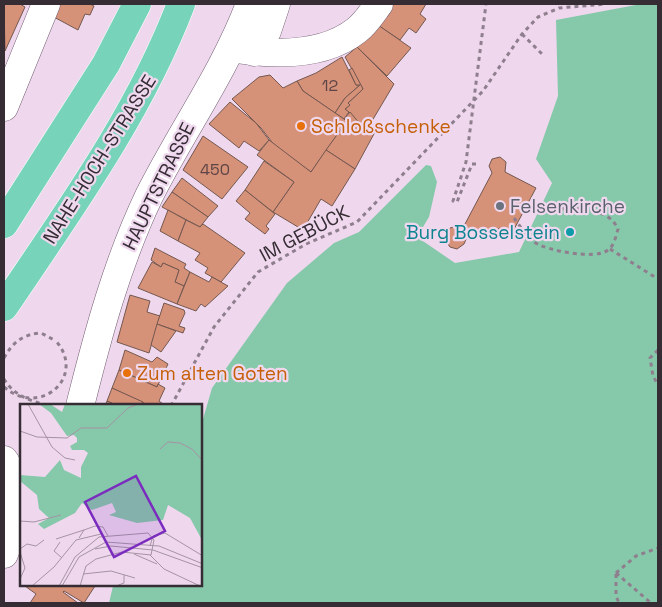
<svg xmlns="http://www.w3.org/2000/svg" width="662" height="607" viewBox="0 0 662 607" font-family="'Space Grotesk',sans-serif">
<rect width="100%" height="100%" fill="#efd8ee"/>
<path fill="#86c8aa" d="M641 4H658V603H109L113 586H201V426L212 388 287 283 334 243 359 232 426 165 431 166 437 182 429 217 417 237 455 263 519 252 552 183 536 159 558 96 556 20Z"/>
<g fill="#d69179" stroke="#74584f">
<path d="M4 4H20L25 7 5 51Z"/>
<path d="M57 4H90L94 6 90 15 85 14 78 30 52 16Z"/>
<path d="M390 4H426L420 14 426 19 416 33 409 28 400 40 376 24Z"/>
<path d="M378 25 411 48 387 76 357 47Z"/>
<path d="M357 47 394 84 366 131 345 109 350 105 348 103 363 89 345 57Z"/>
<path d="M342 57 356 85H360L345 98 335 113 303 91 297 81 316 73Z"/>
<path d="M352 68 363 89 348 103 350 105 345 109 349 112 344 119 335 113 345 98 360 85H356L349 70Z"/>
<path d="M270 75 283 88 297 81 303 91 347 121 311 172 275 146 261 128 232 99 259 77Z"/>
<path d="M230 102 256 123 269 140 259 151 244 141 239 148 209 124Z"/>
<path d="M350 112 366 131 368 127 375 132 355 169 326 150 347 121 344 119Z"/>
<path d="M203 136 248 167 222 199 183 170Z"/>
<path d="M269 140 311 172 326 150 355 169 332 206 321 199 303 230 273 212 294 182 257 155Z"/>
<path d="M500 157 506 162 505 172 536 188 511 235 499 228 495 234 470 230 464 244 457 249 450 247 445 240V233L450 228 465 224 492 173 489 166 492 159Z"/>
<path d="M264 161 294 182 273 212 245 190Z"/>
<path d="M182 178 218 206 208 217 172 192Z"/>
<path d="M245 190 275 214 266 226 269 229 265 234 245 219 250 213 236 201Z"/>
<path d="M172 192 208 217 200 227 162 207Z"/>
<path d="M168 210 186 220 178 241 160 231Z"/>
<path d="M186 220 200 227 203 224 245 253 221 282 205 273 208 268 195 260 200 253 178 241Z"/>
<path d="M155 248 186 264 184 268 190 272 184 286 175 282 179 270 163 263 161 267 151 260Z"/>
<path d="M152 262 161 267 163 263 179 270 175 282 184 286 177 304 138 288Z"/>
<path d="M190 272 209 282 212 277 228 286 205 307 201 304 196 311 177 304Z"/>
<path d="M130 295 150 301 147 312 160 316 149 353 117 342Z"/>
<path d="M164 303 184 310 185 313 179 326 185 328 183 333 157 324Z"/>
<path d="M157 324 176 331 161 352 151 345Z"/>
<path d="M125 350 152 362 157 357 168 364 157 387 119 370Z"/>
<path d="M119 370 157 387 158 384 165 388 159 401 163 404 162 406H150L112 388Z"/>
<path d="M112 388 143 402 141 406H118L107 401Z"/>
<path d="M107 401 118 406H105Z"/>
<path d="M25 586H95L84 603 64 591 63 592 78 603H30L36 594Z"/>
</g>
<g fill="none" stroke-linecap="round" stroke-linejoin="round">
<defs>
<g id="minor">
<path d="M231 48C271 55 323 57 357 30 366 23 372 13 379 4"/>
<path d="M254 52 267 31 276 4"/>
<path d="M4 107 46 4"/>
<path d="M80 406C98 334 117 263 149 196 181 132 225 71 250 4"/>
<path d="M4 460C18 476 12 535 4 554"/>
</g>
<g id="major">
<path d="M4 224 106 64 137 4"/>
<path d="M4 307C70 209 139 114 181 4"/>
</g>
</defs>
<use href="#minor" stroke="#746073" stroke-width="29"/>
<use href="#major" stroke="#fff" stroke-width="29"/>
<g stroke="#8f7f8e" stroke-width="3" stroke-dasharray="4 4" stroke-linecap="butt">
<path d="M522 34 544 56"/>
<path d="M476 164H472L457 202 453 201 466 162 486 4"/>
<path d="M514 218C520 226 526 236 534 242 547 251 596 260 608 250 614 246 616 236 618 229 606 202 563 210 537 209"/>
<path d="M610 249 658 279"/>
<path d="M658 350 650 358 653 376 658 385"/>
<path d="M4 358C12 343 23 334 41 333L56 341"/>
<path d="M4 379C14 396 31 401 49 406"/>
<path d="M171 406 214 327 258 272 306 244 357 222 483 91 522 34 538 17 559 8 606 4"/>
<path d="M616 573 636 556 658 548"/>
<path d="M616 573 651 603"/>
<path d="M616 574V596L619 603"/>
</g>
<use href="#minor" stroke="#fff" stroke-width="28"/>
<use href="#major" stroke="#77d3b9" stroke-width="28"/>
<path stroke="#8f7f8e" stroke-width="3" stroke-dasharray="4 4" stroke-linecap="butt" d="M4 387C40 418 87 377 56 341"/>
</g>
<g fill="#e8710a" stroke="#efd8ee" stroke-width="2">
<circle cx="301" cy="126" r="5"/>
<circle cx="127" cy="373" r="5"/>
</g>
<circle fill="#6b7280" stroke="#efd8ee" stroke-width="2" cx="500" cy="206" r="5"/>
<circle fill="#0f9aa8" stroke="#efd8ee" stroke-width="2" cx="570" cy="232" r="5"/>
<g text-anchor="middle" stroke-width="4.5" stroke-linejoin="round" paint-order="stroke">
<g font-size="16" fill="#5d4545">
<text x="330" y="91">12</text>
<text x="215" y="175">450</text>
</g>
<g font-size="19" fill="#c56008" stroke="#efd8ee" text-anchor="start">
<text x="311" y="133">Schloßschenke</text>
<text x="137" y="380">Zum alten Goten</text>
</g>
<g font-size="19" fill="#352c34" stroke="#efd8ee">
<text transform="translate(99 159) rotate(-58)" y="7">NAHE-HOCH-STRASSE</text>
<text transform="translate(158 186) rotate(-64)" y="7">HAUPTSTRASSE</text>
<text transform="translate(304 233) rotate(-28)" y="7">IM GEBÜCK</text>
</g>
<g font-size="19" fill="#5b616d" stroke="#efd8ee" text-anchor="start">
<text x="510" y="213">Felsenkirche</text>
</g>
<g font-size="19" fill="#0d838f" stroke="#efd8ee" text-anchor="end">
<text x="560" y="239">Burg Bosselstein</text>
</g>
</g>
<g transform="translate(20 404)">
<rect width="182" height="182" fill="#efd8ee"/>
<path d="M19 0H30L42 8 45 0H182V136L170 114 148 101 143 116 117 119 89 111 96 108 92 99 72 106 62 99 55 109 24 125 18 120 29 114 19 105 17 91 0 77V71L25 73 40 56 44 66 61 74V63L68 49 64 46H52L50 42 57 38V34L54 31 47 32 31 9Z" fill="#86c8aa"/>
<path fill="none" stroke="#a593a4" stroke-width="1" d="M8 0 32 43 45 54 55 56M0 27 17 33 47 34 61 24H87L108 4 118 0M140 45 148 38 160 39 172 45 183 57M0 117 14 118 41 111M59 134 64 126 75 122 83 123 88 132M36 135 64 126M40 138 34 147 42 154M130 142 133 132 145 129 183 152M0 145 7 140 16 142 24 136M75 145 91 142 133 146 183 164M0 148 5 164 0 175M114 150 137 160M130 151 144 165 180 182M63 170 91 167 115 174M12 182 34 163 56 136 81 130M39 182 55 153 79 133 128 129 134 136 131 151M42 182 59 153 86 138 139 142 183 160M60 182 66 162 76 155 102 148 131 151M96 182 104 179V171"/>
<path fill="#7b2cbf" fill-opacity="0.15" stroke="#7b2cbf" stroke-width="2.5" d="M116 72 145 127 94 153 65 98Z"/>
<rect width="182" height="182" fill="none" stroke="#352c34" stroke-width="2.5"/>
</g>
<rect width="662" height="607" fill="none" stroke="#352c34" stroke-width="10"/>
</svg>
